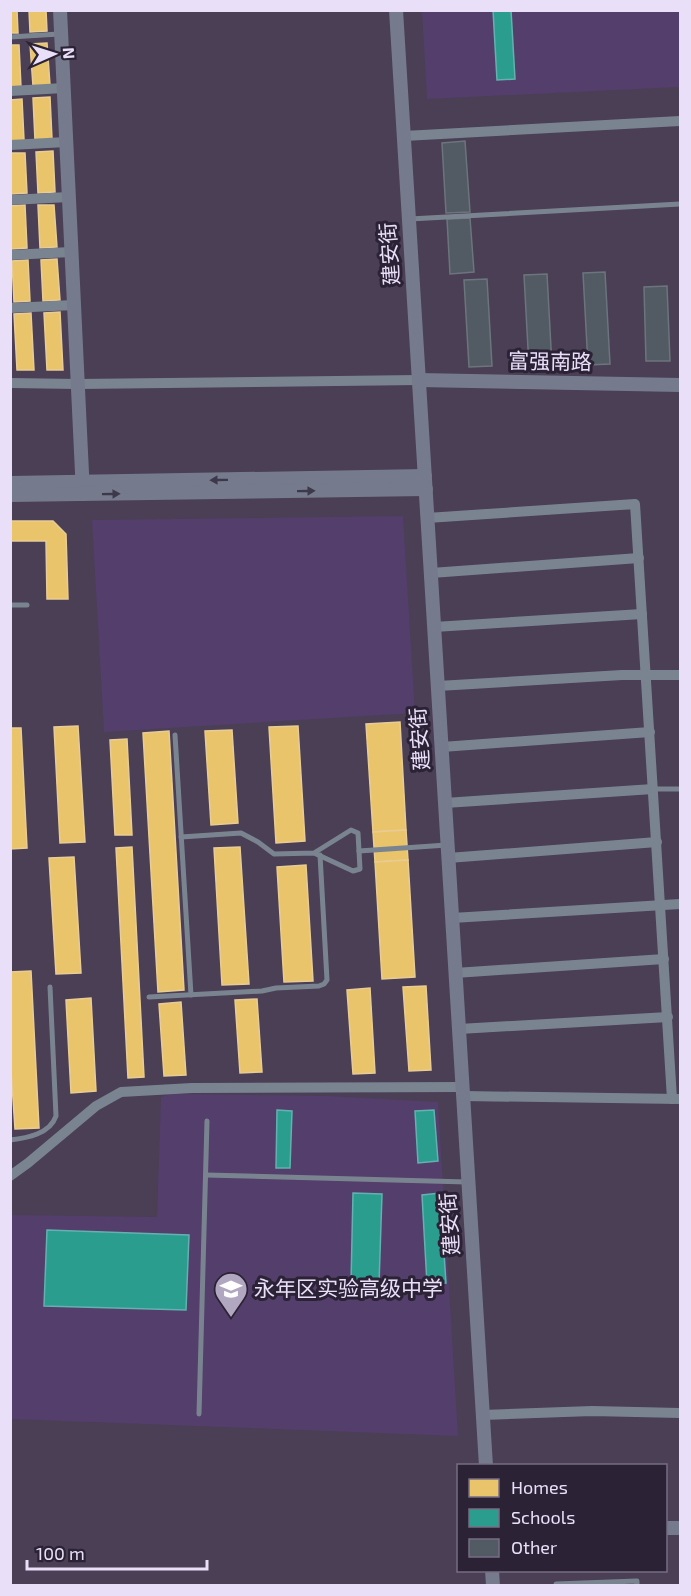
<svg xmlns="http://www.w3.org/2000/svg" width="691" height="1596" viewBox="0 0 691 1596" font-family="'Exo 2','Noto Sans SC',sans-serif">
<rect width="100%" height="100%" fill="#4a3f55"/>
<g fill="#543e6b">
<path d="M422 11H680V87L427 99Z"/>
<path d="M403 516 415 713 104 732 92 520Z"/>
<path d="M171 1094 327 1096 438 1102 458 1436 11 1419V1215L157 1217 161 1097Z"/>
</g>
<g fill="#e9c46a" stroke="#e9cc95" stroke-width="1.5">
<path d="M10 10H17L18 33H10Z"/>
<path d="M29 10H46L47 31 30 32Z"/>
<path d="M47 43 50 85 33 86 30 44Z"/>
<path d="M10 45H19L21 87H10Z"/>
<path d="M50 97 52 139 35 140 33 98Z"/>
<path d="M22 99 24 140 10 141V100Z"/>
<path d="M53 151 55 192 38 193 36 152Z"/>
<path d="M10 153H25L27 193 10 194Z"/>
<path d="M25 205 27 248 11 249 10 206Z"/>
<path d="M38 205H54L57 247 40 248Z"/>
<path d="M57 259 60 300 43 301 41 260Z"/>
<path d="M28 260 30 301 14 302 12 261Z"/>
<path d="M60 312 63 370H47L44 313Z"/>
<path d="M31 313 34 370H17L14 314Z"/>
<path d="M10 521H53L66 534 68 599H47L46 541H10Z"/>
<path d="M400 722 406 830 373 832 366 724Z"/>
<path d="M78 726 85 842 60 843 54 727Z"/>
<path d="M298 726 305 841 276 843 269 727Z"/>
<path d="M10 728H21L27 848 10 849Z"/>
<path d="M232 730 238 823 211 825 205 731Z"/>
<path d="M169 731 184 990 158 992 143 733Z"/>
<path d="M127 739 132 835H115L110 740Z"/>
<path d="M406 830 408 860 375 862 373 832Z"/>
<path d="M132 847 144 1077 128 1078 116 848Z"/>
<path d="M240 847 249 984 222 985 214 848Z"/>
<path d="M74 857 81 973 56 974 49 858Z"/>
<path d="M408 860 415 977 382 979 375 862Z"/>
<path d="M306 865 313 981 284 982 277 867Z"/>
<path d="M31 971 39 1128 15 1129 10 1054V972Z"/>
<path d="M426 986 431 1070 409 1071 403 987Z"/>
<path d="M370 988 375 1073 353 1074 347 990Z"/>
<path d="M91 998 96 1091 71 1093 66 1000Z"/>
<path d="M257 999 262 1072 240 1073 235 1000Z"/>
<path d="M181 1002 186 1075 164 1076 159 1004Z"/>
</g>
<g fill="#2a9d8f" stroke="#64b1af" stroke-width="1.5">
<path d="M493 10H511L515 79 497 80Z"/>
<path d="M277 1110 292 1111 290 1168H276Z"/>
<path d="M434 1110 438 1161 418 1163 415 1111Z"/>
<path d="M353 1193 382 1194 379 1284 351 1283Z"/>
<path d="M440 1193 446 1283 427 1284 422 1195Z"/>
<path d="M47 1230 189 1235 186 1310 44 1306Z"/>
</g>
<g fill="#525a63" stroke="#6c757d" stroke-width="1.5">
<path d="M465 141 470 212 446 213 442 143Z"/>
<path d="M470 218 474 272 450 274 447 219Z"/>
<path d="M605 272 610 364 588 365 583 273Z"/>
<path d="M547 274 552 366 529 367 524 275Z"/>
<path d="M487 279 492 366 469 367 464 280Z"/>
<path d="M667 286 670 361H646L644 287Z"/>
</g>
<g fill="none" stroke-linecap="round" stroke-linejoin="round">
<g stroke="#7a8491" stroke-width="5">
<path d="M10 37 59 34"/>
<path d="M410 219 680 204"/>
<path d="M10 605H27"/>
<path d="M175 735 191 995"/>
<path d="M653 789H680"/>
<path d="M181 837 241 833 258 842 274 854 314 853 353 871 360 869 358 833 351 830 314 853"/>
<path d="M359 851 447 845"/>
<path d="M149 997 262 991 276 988 319 986 324 984 327 980 320 855"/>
<path d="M10 1140C27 1138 50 1134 56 1116L50 987"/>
<path d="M206 1175 467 1182"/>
<path d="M199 1414 207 1121"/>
<path d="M556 1586V1584L637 1581V1586"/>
</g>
<g stroke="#7a8491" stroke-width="10">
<path d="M10 91 64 88"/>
<path d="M404 136 680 121"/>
<path d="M10 145 66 142"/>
<path d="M10 200 69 197"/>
<path d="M10 255 71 252"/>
<path d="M10 308 74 305"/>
<path d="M10 383 78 384 419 380"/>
<path d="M427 518 635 504 672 1099"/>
<path d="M431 573 639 558"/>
<path d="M434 627 642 614"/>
<path d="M438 686 622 675H680"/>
<path d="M442 747 650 732"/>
<path d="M445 803 653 789"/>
<path d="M448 858 657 842"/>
<path d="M452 918 680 904"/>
<path d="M455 973 664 959"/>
<path d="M459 1029 668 1017"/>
<path d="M463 1096 680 1099"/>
<path d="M10 1176 28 1163 96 1106 121 1092 192 1088 462 1087"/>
<path d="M483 1415 592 1411 680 1413"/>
</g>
<g stroke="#757b8c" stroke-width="14">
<path d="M60 10 83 494"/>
<path d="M396 10 486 1466"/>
<path d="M419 380 680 385"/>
<path d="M10 483 425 476"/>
<path d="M10 495 426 489"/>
<path d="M666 1528H680"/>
<path d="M492 1570 493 1586"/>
</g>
</g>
<defs><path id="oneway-solid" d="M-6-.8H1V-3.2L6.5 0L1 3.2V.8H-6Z" transform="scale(1.5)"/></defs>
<g fill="#3e384b">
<use href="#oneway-solid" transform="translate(219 480) rotate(179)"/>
<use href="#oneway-solid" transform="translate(306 491) rotate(-1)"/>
<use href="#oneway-solid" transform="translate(111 494) rotate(-1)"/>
</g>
<defs>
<symbol id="school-pin" viewBox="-11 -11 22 30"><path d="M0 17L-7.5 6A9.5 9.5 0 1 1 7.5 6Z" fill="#b2a7c0" stroke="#2b2235"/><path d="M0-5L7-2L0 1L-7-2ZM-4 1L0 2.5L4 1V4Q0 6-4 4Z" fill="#fff"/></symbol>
</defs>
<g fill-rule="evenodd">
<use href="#school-pin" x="212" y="1270" width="38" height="52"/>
</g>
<g text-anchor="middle" stroke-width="6" stroke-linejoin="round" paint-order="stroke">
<g font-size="21" fill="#eadff9" stroke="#2b2235">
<text transform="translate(390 254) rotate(-94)" y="7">建安街</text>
<text transform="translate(550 362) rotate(1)" y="7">富强南路</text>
<text transform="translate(420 739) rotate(-94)" y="7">建安街</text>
<text transform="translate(450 1224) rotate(-94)" y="7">建安街</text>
</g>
<g font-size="21" fill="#eadff9" stroke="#2b2235" text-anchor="start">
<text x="254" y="1296">永年区实验高级中学</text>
</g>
</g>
<rect width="691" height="1596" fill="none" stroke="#eadff9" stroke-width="24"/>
<rect x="457" y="1464" width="210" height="108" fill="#2b2235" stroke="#776e83" stroke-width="1.5"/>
<rect x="469" y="1479" width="30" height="18" fill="#e9c46a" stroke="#776e83" stroke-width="1.5"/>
<text x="511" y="1494" font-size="18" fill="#eadff9">Homes</text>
<rect x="469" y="1509" width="30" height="18" fill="#2a9d8f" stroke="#776e83" stroke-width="1.5"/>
<text x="511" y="1524" font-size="18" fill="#eadff9">Schools</text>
<rect x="469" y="1539" width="30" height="18" fill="#525a63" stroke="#776e83" stroke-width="1.5"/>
<text x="511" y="1554" font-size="18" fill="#eadff9">Other</text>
<g transform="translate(54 54) rotate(87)" stroke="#2b2235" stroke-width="4.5" paint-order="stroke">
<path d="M0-4.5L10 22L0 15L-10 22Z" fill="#eadff9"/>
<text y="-9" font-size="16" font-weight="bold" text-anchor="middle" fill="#eadff9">N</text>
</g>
<path d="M27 1560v9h180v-9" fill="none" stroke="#eadff9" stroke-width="3"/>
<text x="36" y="1560" font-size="18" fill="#eadff9" stroke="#2b2235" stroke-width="4.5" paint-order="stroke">100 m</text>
</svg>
